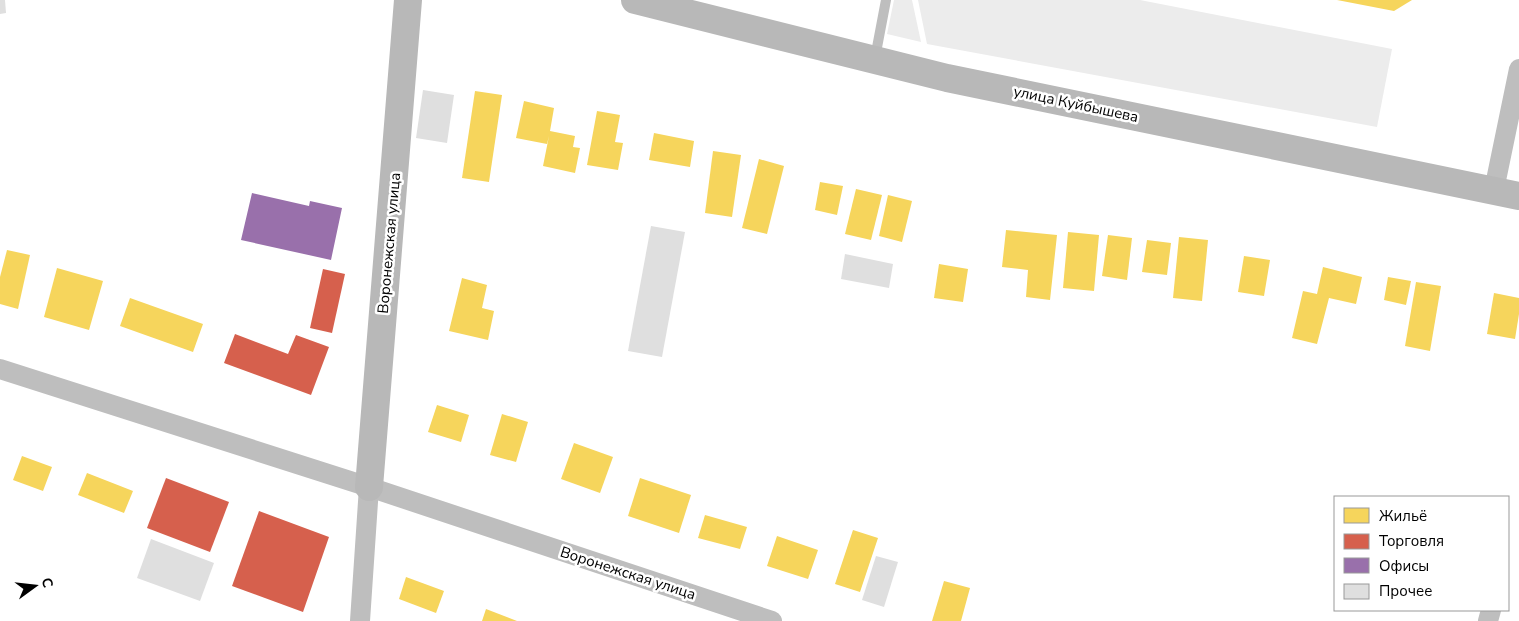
<svg xmlns="http://www.w3.org/2000/svg" width="1519" height="621" viewBox="0 0 1519 621" font-family="'Nunito Sans',sans-serif">
<rect width="100%" height="100%" fill="#fff"/>
<g fill="#ececec">
<path d="M894 0H912L921 42 887 34Z"/>
<path d="M918 0H1140L1392 49 1377 127 927 44Z"/>
</g>
<g fill="#f6d55c">
<path d="M1337 0H1412L1394 11Z"/>
<path d="M475 91 502 95 489 182 462 178Z"/>
<path d="M524 101 554 108 550 131 575 136 573 147 580 148 575 173 543 166 549 136 547 144 516 138Z"/>
<path d="M597 111 620 115 615 142 623 143 618 170 587 165Z"/>
<path d="M654 133 694 141 690 167 649 160Z"/>
<path d="M713 151 741 155 732 217 705 213Z"/>
<path d="M759 159 784 166 767 234 742 228Z"/>
<path d="M820 182 843 186 837 215 815 210Z"/>
<path d="M856 189 882 195 871 240 845 234Z"/>
<path d="M888 195 912 201 902 242 879 236Z"/>
<path d="M1006 230 1057 235 1050 300 1026 297 1028 270 1002 267Z"/>
<path d="M1068 232 1099 235 1094 291 1063 288Z"/>
<path d="M1108 235 1132 238 1127 280 1102 276Z"/>
<path d="M1179 237 1208 240 1202 301 1173 298Z"/>
<path d="M1147 240 1171 243 1167 275 1142 272Z"/>
<path d="M7 250 30 255 18 309 0 304V277Z"/>
<path d="M1244 256 1270 260 1264 296 1238 292Z"/>
<path d="M939 264 968 269 963 302 934 298Z"/>
<path d="M1323 267 1362 277 1356 304 1329 298 1317 344 1292 338 1303 291 1317 294Z"/>
<path d="M57 268 103 281 89 330 44 317Z"/>
<path d="M1388 277 1411 281 1406 305 1384 300Z"/>
<path d="M462 278 487 285 482 308 494 311 488 340 449 331Z"/>
<path d="M1416 282 1441 286 1430 351 1405 346Z"/>
<path d="M1494 293 1519 298V314L1515 339 1487 334Z"/>
<path d="M130 298 203 324 193 352 120 326Z"/>
<path d="M437 405 469 415 461 442 428 432Z"/>
<path d="M502 414 528 422 516 462 490 455Z"/>
<path d="M574 443 613 457 600 493 561 479Z"/>
<path d="M22 456 52 467 43 491 13 480Z"/>
<path d="M87 473 133 491 124 513 78 495Z"/>
<path d="M640 478 691 495 679 533 628 516Z"/>
<path d="M705 515 747 527 740 549 698 538Z"/>
<path d="M853 530 878 538 860 592 835 584Z"/>
<path d="M777 536 818 550 808 579 767 566Z"/>
<path d="M406 577 444 591 436 613 399 599Z"/>
<path d="M944 581 970 588 961 621H932Z"/>
<path d="M486 609 517 621H482Z"/>
</g>
<g fill="#d6604d">
<path d="M323 269 345 274 332 333 310 328Z"/>
<path d="M235 334 288 354 296 335 329 347 311 395 224 363Z"/>
<path d="M166 478 229 502 210 552 147 528Z"/>
<path d="M259 511 329 537 303 612 232 586Z"/>
</g>
<path fill="#9970ab" d="M252 193 309 206 310 201 342 208 331 260 241 240Z"/>
<g fill="#dfdfdf">
<path d="M0 0H5L6 13 0 14Z"/>
<path d="M423 90 454 95 447 143 416 138Z"/>
<path d="M651 226 685 232 662 357 628 351Z"/>
<path d="M845 254 893 264 889 288 841 279Z"/>
<path d="M151 539 214 563 200 601 137 578Z"/>
<path d="M876 556 898 562 884 607 862 600Z"/>
</g>
<g fill="none" stroke-linecap="round" stroke-linejoin="round">
<path stroke="#bebebe" stroke-width="10" d="M875 58 886 0"/>
<g stroke="#bebebe" stroke-width="20">
<path d="M1494 190 1519 69"/>
<path d="M0 369 369 487 772 621"/>
<path d="M360 621 369 487"/>
<path d="M1488 621 1491 610"/>
</g>
<g stroke="#b8b8b8" stroke-width="28">
<path d="M635 0 947 78 1519 196"/>
<path d="M369 487 408 0"/>
</g>
</g>
<g text-anchor="middle" stroke-width="5" stroke-linejoin="round" paint-order="stroke">
<g font-size="15" fill="#000" stroke="#fff">
<text transform="translate(1076 104) rotate(12)" y="5">улица Куйбышева</text>
<text transform="translate(389 243) rotate(-85)" y="5">Воронежская улица</text>
<text transform="translate(628 573) rotate(18)" y="5">Воронежская улица</text>
</g>
</g>
<rect x="1334" y="496" width="175" height="115" fill="#ffffff" stroke="#999999"/>
<rect x="1344" y="508" width="25" height="15" fill="#f6d55c" stroke="#999999"/>
<text x="1379" y="521" font-size="15" fill="#000000">Жильё</text>
<rect x="1344" y="534" width="25" height="15" fill="#d6604d" stroke="#999999"/>
<text x="1379" y="546" font-size="15" fill="#000000">Торговля</text>
<rect x="1344" y="558" width="25" height="15" fill="#9970ab" stroke="#999999"/>
<text x="1379" y="571" font-size="15" fill="#000000">Офисы</text>
<rect x="1344" y="584" width="25" height="15" fill="#dfdfdf" stroke="#999999"/>
<text x="1379" y="596" font-size="15" fill="#000000">Прочее</text>
<g transform="translate(35 586) rotate(75)" stroke="#ffffff" stroke-width="4" paint-order="stroke">
<path d="M0-4L9 19L0 12L-9 19Z" fill="#000000"/>
<text y="-8" font-size="14" font-weight="bold" text-anchor="middle" fill="#000000">С</text>
</g>
</svg>
